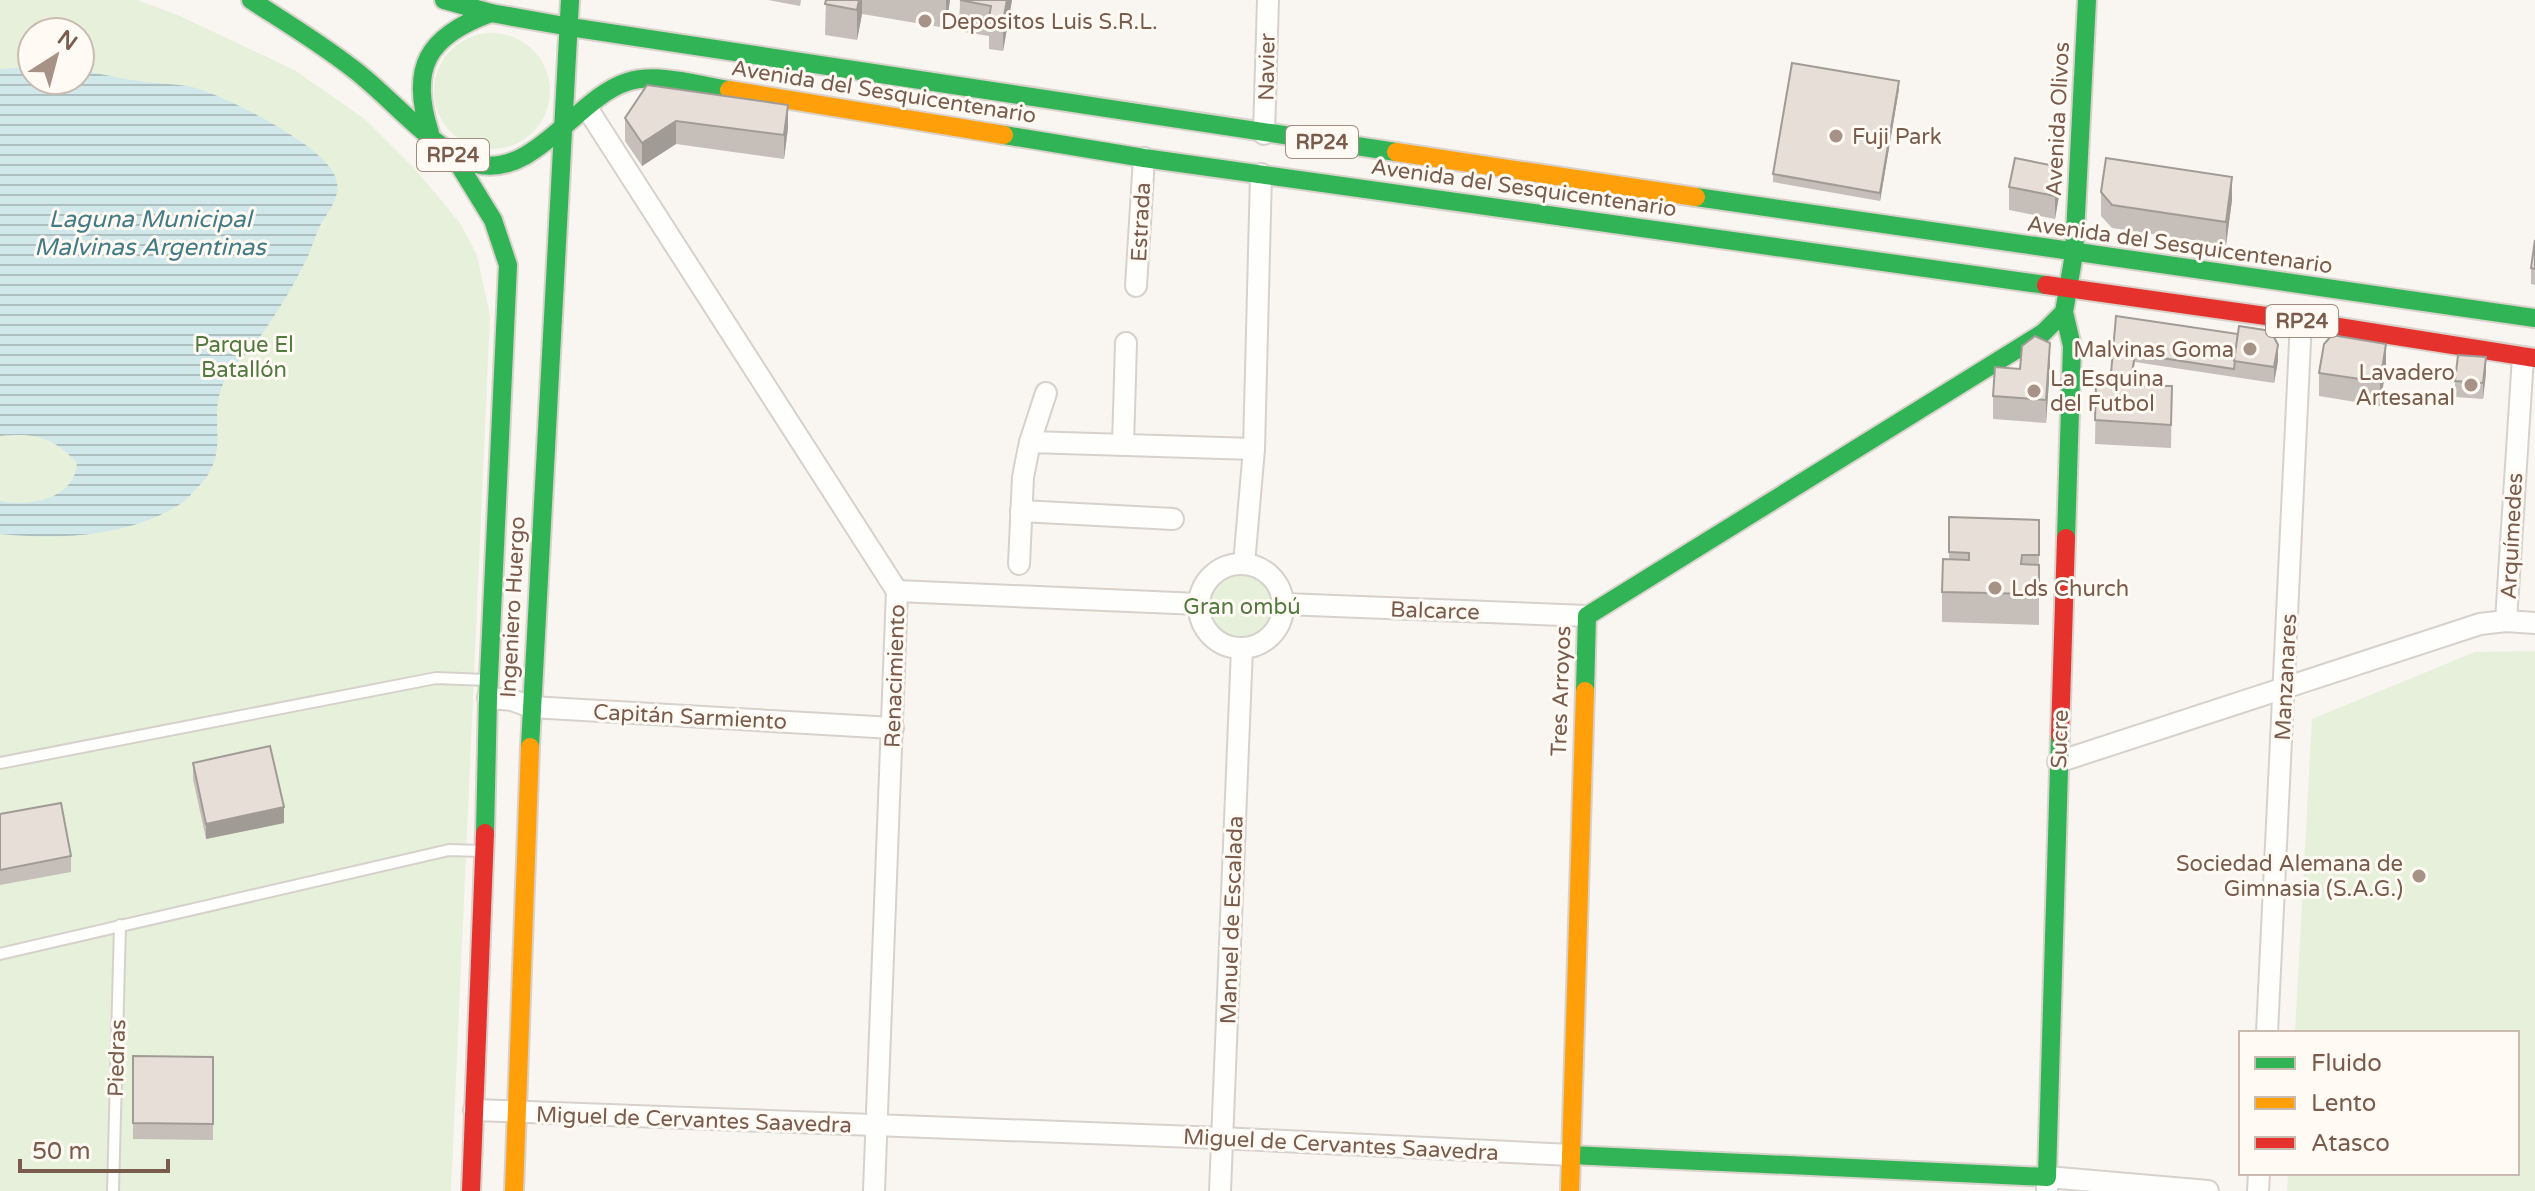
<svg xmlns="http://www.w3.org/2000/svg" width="2535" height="1191" viewBox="0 0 2535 1191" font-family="'Varela Round',sans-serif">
<defs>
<pattern id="water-rules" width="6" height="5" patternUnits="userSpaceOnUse" patternTransform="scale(2)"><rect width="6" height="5" fill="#d0e8ea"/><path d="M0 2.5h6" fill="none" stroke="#aebfc0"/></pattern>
</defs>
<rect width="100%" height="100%" fill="#f9f5f0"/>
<g fill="#e7f0db" fill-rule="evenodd">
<path d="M0 0H137L180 16 296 71 366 120 415 169 460 223 477 255 490 316 451 1191H0ZM32 32H80V80H32Z"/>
<circle cx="492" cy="91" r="58"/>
<circle cx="1243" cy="606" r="36"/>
<path d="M2535 651V1191H2287L2288 1173H2517V1033H2295L2312 719 2475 652Z"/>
</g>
<path fill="url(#water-rules)" d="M32 67V80H80V70C102 74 123 79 145 82 163 84 183 84 199 89 232 100 322 144 335 176 344 197 326 212 318 230 313 242 310 254 304 264 291 291 274 317 257 341 247 354 233 365 226 378 204 417 234 449 199 486 193 491 188 499 182 503 130 537 60 540 0 534V501C30 507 75 499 77 463 52 436 35 433 0 436V69Z"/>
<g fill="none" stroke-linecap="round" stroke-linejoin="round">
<defs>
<g id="lane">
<path d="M0 763 436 678 487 680"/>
<path d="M0 954 449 850 482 851"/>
<path d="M113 1191 120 925"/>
</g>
<g id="street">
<path d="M587 108 897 591 874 1191"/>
<path d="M1264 134 1268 0"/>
<path d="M1136 286 1144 158"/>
<path d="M1030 442 1046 393"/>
<path d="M1123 445 1126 343"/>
<path d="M1021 511 1173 519"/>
<path d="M1019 564 1023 477 1030 442 1254 449"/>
<path d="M1244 564 1254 449 1261 174"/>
<circle cx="1241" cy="606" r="42"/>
<path d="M897 591 1199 604"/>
<path d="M1284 604 1587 616"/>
<path d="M2506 621 2523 357"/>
<path d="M488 698 512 700 531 707 893 728"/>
<path d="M2058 762 2480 624 2506 621 2535 623"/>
<path d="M2267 1033 2301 321"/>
<path d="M474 1110 1221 1138 1571 1155"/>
<path d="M2047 1188V1177L2208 1191"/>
<path d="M1220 1191 1242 648"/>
<path d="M2258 1191 2259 1173"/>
</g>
<g id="fast">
<path d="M251 0C285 22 320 43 352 68 389 95 434 152 476 164 534 179 578 97 627 82 658 72 697 85 729 90"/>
<path d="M444 0 491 13 570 27 1396 152"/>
<path d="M430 133C409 68 427 36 491 13"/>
<path d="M1004 135 1144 158 2046 285"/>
<path d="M453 155 493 220 508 265 488 698 485 833"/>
<path d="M1696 197 2535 318"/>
<path d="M2066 538 2072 346 2064 312 2074 254 2087 0"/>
<path d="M1585 691 1587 616 2043 333 2064 312"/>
<path d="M530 747 570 0"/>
<path d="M1571 1155 2047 1177 2060 735"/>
</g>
<g id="slow">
<path d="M729 90 1004 135"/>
<path d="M1396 152 1696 197"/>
<path d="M514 1191 530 747"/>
<path d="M1570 1191 1585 691"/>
</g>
<g id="jam">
<path d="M2046 285 2301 321 2535 358"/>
<path d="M2060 735 2066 538"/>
<path d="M471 1191 485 833"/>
</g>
</defs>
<use href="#lane" stroke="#d7d1cb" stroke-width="14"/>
<use href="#street" stroke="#d7d1cb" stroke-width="24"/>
<use href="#fast" stroke="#d9d2cb" stroke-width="22"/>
<use href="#slow" stroke="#d9d2cb" stroke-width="22"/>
<use href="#jam" stroke="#d9d2cb" stroke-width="22"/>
<use href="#lane" stroke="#fefefd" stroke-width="10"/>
<use href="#street" stroke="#fefefd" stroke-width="20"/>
<use href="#fast" stroke="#30b455" stroke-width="18"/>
<use href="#slow" stroke="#ff9f0a" stroke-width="18"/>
<use href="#jam" stroke="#e5322d" stroke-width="18"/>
</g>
<g fill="#c6bfb9">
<path d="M768 0H801L800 6Z"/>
<path d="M826 0H950L946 28 862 14 857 40 825 35Z"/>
<path d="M960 0H1012L1003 51 989 49V36L959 31Z"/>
<path d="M1899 89 1880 201 1773 182V174Z"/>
<path d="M625 118 788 128 784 159 676 144 642 166 625 141Z"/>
<path d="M2009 187 2060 190 2055 219 2009 210Z"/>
<path d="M2101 192 2232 200 2226 245 2112 228 2101 216Z"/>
<path d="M2535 240V285L2531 284V268Z"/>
<path d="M2116 316 2278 361 2274 383 2135 362 2131 385 2172 386 2171 448 2095 444 2096 385H2110Z"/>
<path d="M2050 366 2046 423 1993 419V396L2020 369Z"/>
<path d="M2386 367 2380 406 2319 396V373Z"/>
<path d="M2486 373 2483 399 2455 397V381Z"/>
<path d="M1949 517 2039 520V625L1942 622V592L1949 559Z"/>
<path d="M193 763 284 823 206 839 193 779Z"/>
<path d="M0 814 71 856V872L0 885Z"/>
<path d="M133 1056 213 1057V1140L133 1139Z"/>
</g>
<g fill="#a19b96">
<path d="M859 0H862V14L857 40V10Z"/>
<path d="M946 0H950L946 28Z"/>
<path d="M1007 0H1012L1003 51V21Z"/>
<path d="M1899 81V89L1880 201V193Z"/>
<path d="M788 105V128L784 159V135Z"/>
<path d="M676 121V144L642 166V143Z"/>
<path d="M2060 167V190L2055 219V196Z"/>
<path d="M2232 177V200L2226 245V222Z"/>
<path d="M2050 343V366L2046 423V400Z"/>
<path d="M2386 344V367L2380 406V382Z"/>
<path d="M2278 345V361L2274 383V367Z"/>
<path d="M2486 357V373L2483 399V383Z"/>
<path d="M284 807V823L206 839V824Z"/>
</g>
<g fill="#e6ded7" stroke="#a19b96" stroke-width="2">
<path d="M826 0H859L857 10 825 4Z"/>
<path d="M960 0H1007L1003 21 989 18 991 6Z"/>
<path d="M1792 63 1899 81 1880 193 1773 174Z"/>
<path d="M647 85 788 105 784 135 676 121 642 143 625 118Z"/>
<path d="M2015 158 2060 167 2055 196 2009 187Z"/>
<path d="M2106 158 2232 177 2226 222 2112 205 2101 192Z"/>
<path d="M2535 240V269L2531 268Z"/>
<path d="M2116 316 2238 334 2234 369 2135 354 2130 385H2110Z"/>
<path d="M2239 326 2271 331 2278 345 2274 367 2234 361Z"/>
<path d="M2332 335 2386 344 2380 382 2319 373 2324 344Z"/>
<path d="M2035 336 2050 343 2046 400 1993 396 1995 367 2020 369 2022 346Z"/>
<path d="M2458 355 2486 357 2483 383 2455 381Z"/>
<path d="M2096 385 2172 386 2171 425 2095 420Z"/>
<path d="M1949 517 2039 520V555H2022L2021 564 2039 565V594L1942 592 1943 559 1969 560V553L1949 552Z"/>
<path d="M270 746 284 807 206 824 193 763Z"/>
<path d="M61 803 71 856 0 870V814Z"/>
<path d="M133 1056 213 1057V1124L133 1123Z"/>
</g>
<g fill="#a69286" stroke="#fffaf3" stroke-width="3">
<circle cx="925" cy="21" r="8"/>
<circle cx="1836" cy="136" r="8"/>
<circle cx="2250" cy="349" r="8"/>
<circle cx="2471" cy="385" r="8"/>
<circle cx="2034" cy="391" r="8"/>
<circle cx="1995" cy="588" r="8"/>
<circle cx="2419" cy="876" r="8"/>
</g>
<g text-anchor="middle" stroke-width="6" stroke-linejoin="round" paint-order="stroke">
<g fill="#fffaf3" stroke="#a28b7f" stroke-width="2">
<rect x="1286" y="126" width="72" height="32" rx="6"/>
<rect x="417" y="139" width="72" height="32" rx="6"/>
<rect x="2266" y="305" width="72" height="32" rx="6"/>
</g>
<g font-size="20" font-weight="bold" fill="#7a5c4d">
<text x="1322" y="149">RP24</text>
<text x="453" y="162">RP24</text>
<text x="2302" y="328">RP24</text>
</g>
<g font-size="22" fill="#7a5c4d" stroke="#fffaf3" text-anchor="start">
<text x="941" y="29">Depositos Luis S.R.L.</text>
<text x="1852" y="144">Fuji Park</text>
<text x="2234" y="357" text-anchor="end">Malvinas Goma</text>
<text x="2455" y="380" text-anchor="end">Lavadero<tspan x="2455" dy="25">Artesanal</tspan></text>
<text x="2050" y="386">La Esquina<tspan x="2050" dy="25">del Futbol</tspan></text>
<text x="2011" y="596">Lds Church</text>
<text x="2403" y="871" text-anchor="end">Sociedad Alemana de<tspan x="2403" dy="25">Gimnasia (S.A.G.)</tspan></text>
</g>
<g font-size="22" fill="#7a5c4d" stroke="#fffaf3">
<text transform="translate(1266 67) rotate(-89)" y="8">Navier</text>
<text transform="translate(884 91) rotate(9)" y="8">Avenida del Sesquicentenario</text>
<text transform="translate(2057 119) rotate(-87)" y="8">Avenida Olivos</text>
<text transform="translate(1524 187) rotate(8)" y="8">Avenida del Sesquicentenario</text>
<text transform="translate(1140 222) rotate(-87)" y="8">Estrada</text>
<text transform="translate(2180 244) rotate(8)" y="8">Avenida del Sesquicentenario</text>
<text transform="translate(2511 536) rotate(-87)" y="8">Arquímedes</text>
<text transform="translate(512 607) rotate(-87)" y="8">Ingeniero Huergo</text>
<text transform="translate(1435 610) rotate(2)" y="8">Balcarce</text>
<text transform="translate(894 676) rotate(-88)" y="8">Renacimiento</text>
<text transform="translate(2285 677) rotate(-87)" y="8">Manzanares</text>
<text transform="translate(1560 691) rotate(-88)" y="8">Tres Arroyos</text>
<text transform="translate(690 716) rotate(3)" y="8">Capitán Sarmiento</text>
<text transform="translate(2059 739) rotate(-88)" y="8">Sucre</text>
<text transform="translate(1231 920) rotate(-88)" y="8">Manuel de Escalada</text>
<text transform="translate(116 1058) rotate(-88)" y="8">Piedras</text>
<text transform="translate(694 1119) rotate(2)" y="8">Miguel de Cervantes Saavedra</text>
<text transform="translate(1341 1144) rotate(3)" y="8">Miguel de Cervantes Saavedra</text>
</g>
<g font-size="22" fill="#537a41" stroke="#fffaf3">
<text x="244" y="352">Parque El<tspan x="244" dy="25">Batallón</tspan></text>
<text x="1242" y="614">Gran ombú</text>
</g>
<g font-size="24" font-style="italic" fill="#437c86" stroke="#fffaf3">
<text x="150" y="227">Laguna Municipal<tspan x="150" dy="28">Malvinas Argentinas</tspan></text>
</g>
</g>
<rect x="2239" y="1031" width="280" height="144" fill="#fffaf3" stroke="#cabbb1" stroke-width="2"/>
<rect x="2255" y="1057" width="40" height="12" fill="#30b455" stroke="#cabbb1" stroke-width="2"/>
<text x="2311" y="1071" font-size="24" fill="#7a5c4d">Fluido</text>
<rect x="2255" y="1097" width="40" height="12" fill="#ff9f0a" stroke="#cabbb1" stroke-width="2"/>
<text x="2311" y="1111" font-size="24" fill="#7a5c4d">Lento</text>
<rect x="2255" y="1137" width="40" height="12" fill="#e5322d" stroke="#cabbb1" stroke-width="2"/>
<text x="2311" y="1151" font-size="24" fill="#7a5c4d">Atasco</text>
<g transform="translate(56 56) rotate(36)"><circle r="38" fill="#fffaf3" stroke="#cabbb1" stroke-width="2"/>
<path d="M0-6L14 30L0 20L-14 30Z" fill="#a69286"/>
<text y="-12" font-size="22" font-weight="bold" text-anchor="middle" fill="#7a5c4d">N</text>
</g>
<path d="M20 1159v12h148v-12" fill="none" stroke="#7a5c4d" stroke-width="4"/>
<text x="32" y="1159" font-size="24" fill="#7a5c4d" stroke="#fffaf3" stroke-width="6" paint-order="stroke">50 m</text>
</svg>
